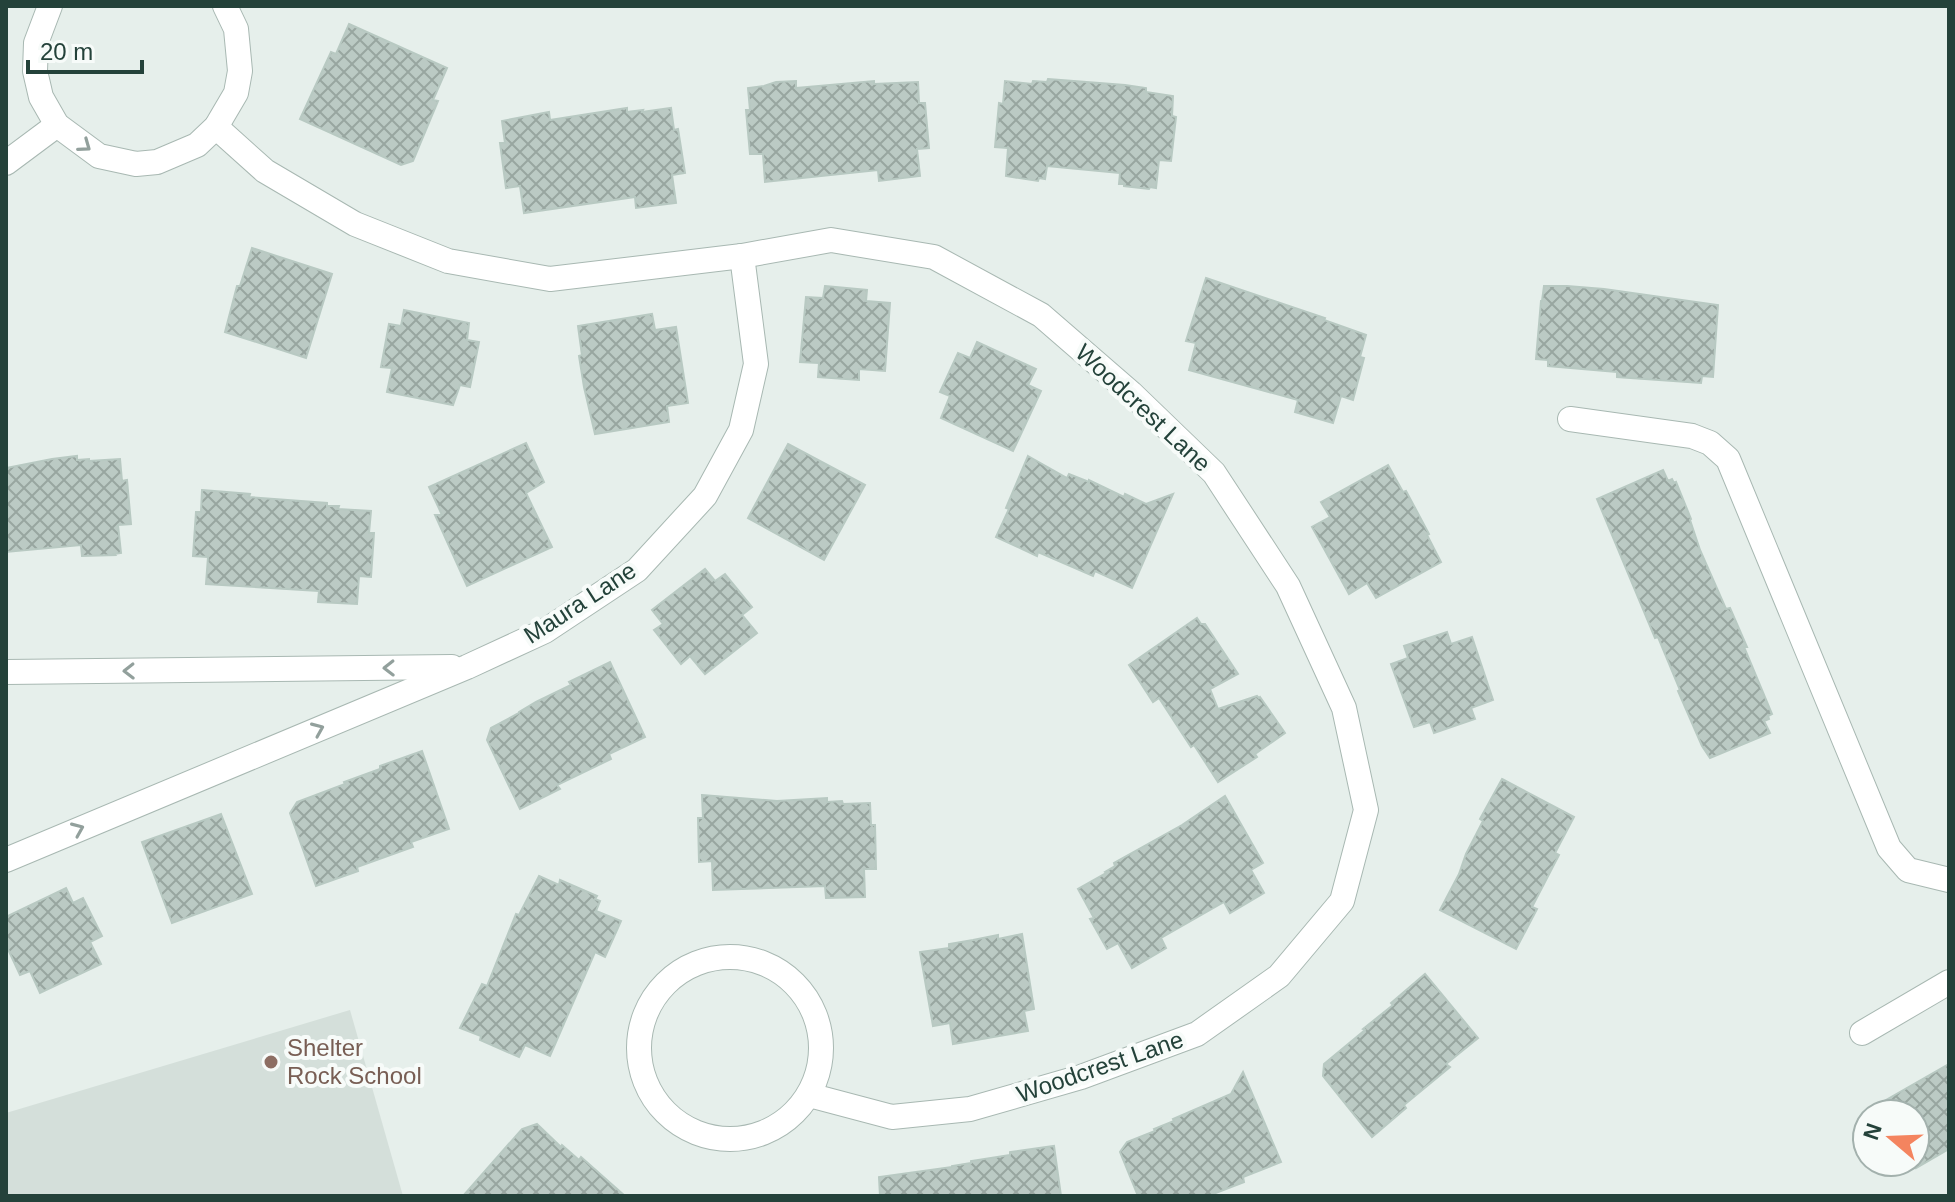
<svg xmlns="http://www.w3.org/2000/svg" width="1955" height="1202" viewBox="0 0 1955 1202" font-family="Helvetica,sans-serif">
<defs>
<pattern id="building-cross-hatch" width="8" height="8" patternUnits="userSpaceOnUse" patternTransform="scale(2)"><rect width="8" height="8" fill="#bbcac4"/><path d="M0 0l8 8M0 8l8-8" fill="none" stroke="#98a6a0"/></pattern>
</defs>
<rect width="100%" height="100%" fill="#e6efeb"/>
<path fill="#d4dfda" d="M350 1010 403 1196H6V1113Z"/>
<g fill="url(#building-cross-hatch)" stroke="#b8c9c2" stroke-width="2">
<path d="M349 24 447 68 433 100 438 101 413 161 401 165 300 119 331 52 336 54Z"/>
<path d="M1048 79 1125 85 1146 88V92L1173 96 1172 116 1176 117 1171 161 1159 160 1156 188 1150 187 1149 189 1124 186V184H1119L1120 173 1047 166 1045 179 1039 178 1038 181 1006 176 1008 148 995 147 999 103 1003 104 1005 81 1032 84 1033 81 1047 82Z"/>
<path d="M796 81V88L874 81V84L918 82 919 103H925L929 148 917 149 920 176 879 181 878 170 765 182 763 154H750L746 110H750L748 88 764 86 776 82Z"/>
<path d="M627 108V112L643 110 642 112 671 108 674 130 678 129 685 173 672 175 676 203 636 208 635 197 524 213 520 186 506 188 500 143H505L502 121 549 112 550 120Z"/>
<path d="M252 248 332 274 306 358 225 332 237 286H240Z"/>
<path d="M1206 278 1325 318 1324 320 1366 335 1360 357 1364 358 1353 400 1341 396 1333 423 1295 412 1298 400 1189 370 1196 343 1186 341Z"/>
<path d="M825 286 867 290 866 301 890 303 885 371 859 369V380L818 377 819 363 800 362 806 297 823 298Z"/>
<path d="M1544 286H1567L1604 289 1718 305 1713 377 1702 376 1701 383 1617 377V372L1548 366V360L1536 359 1541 301H1542Z"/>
<path d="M404 310 469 323 467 340 479 342 470 387 460 385 453 405 387 392 392 368 381 367 389 324 401 326Z"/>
<path d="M652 314 655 330 676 327 688 403 667 406 669 422 595 434 584 387 579 356 582 355 578 326Z"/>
<path d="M977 342 1036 369 1028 385 1041 391 1013 451 941 418 950 396 940 392 958 353 970 358Z"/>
<path d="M526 443 544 482 526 493 552 547 467 586 435 515H442L429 487Z"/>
<path d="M788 444 865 485 824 560 748 518Z"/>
<path d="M77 456V460L89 459V461L120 459 122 481 127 480 131 524 118 525 121 553 114 554 115 555 82 556 81 545 6 552V468L52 459Z"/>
<path d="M1028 456 1067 478 1069 474 1089 482V480L1124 497 1125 494 1146 504 1173 494 1132 588 1095 571 1093 576 1038 552 1037 556 996 537 1009 509 1006 508Z"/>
<path d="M1388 465 1403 492 1406 491 1429 534 1427 535 1441 562 1376 598 1367 583 1349 594 1312 527 1330 517 1321 502Z"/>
<path d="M1663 470 1668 481 1672 479 1674 483 1676 482 1691 519 1690 520 1700 550 1726 609 1730 608 1747 647H1744L1772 714 1768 716 1769 719 1764 721 1770 733 1710 758 1702 746 1678 691 1680 690 1658 637 1655 638 1597 499Z"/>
<path d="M202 490 250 494 249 497 327 503V506H339L338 509 371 511 369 533H374L371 577 359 576 357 604 318 602 319 591 206 584 208 557 193 556 196 512H201Z"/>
<path d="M705 569 715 581 725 574 752 607 742 615 757 633 705 674 690 656 681 664 654 630 663 624 652 610Z"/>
<path d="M1197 618 1201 624H1205L1238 674 1210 689 1218 709 1257 696 1259 698 1260 697 1285 733 1255 754 1257 757 1218 782 1194 745 1191 747 1159 698 1153 702 1129 665Z"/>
<path d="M1447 632 1451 644 1472 637 1493 700 1471 708 1475 719 1434 733 1430 722 1414 727 1391 664 1408 658 1404 646Z"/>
<path d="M610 662 645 737 609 754 611 759 557 785 560 789 520 809 487 740 491 728 519 713V712L536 702 571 685 569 682Z"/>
<path d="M422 751 449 829 411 842 413 847 357 867 358 871 316 886 290 813 297 802 345 784 344 782 380 769V766Z"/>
<path d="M1502 779 1574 817 1555 853 1559 855 1532 907 1537 909 1516 949 1440 910 1459 874 1466 854 1483 821 1480 819Z"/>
<path d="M702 795 777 801 827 798V802L842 801 843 804 870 803 871 825H875L876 869H864L865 897 826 898 825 886 713 890 712 861 699 862 698 818H703Z"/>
<path d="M1225 796 1263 863 1251 870 1264 893 1230 913 1224 902 1161 938 1166 948 1132 968 1118 943 1107 949 1090 919 1094 918 1078 889 1106 873 1105 872 1115 866 1114 863 1182 825Z"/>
<path d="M221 814 252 894 172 923 142 842Z"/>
<path d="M539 876 559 885 560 880 597 896 595 899 600 901 596 911 621 921 605 957 595 952 550 1056 525 1045 519 1057 480 1040 481 1036 460 1028 482 984 487 986 516 914 519 915Z"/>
<path d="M66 888 73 903 83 898 102 936 90 942 101 964 40 993 30 971 20 975 6 945V917Z"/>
<path d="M1022 934 1034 1009 1024 1011 1028 1031 953 1044 950 1023 933 1026 920 952 949 948V944L973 940 998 935V939Z"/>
<path d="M1425 974 1478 1038 1446 1064 1450 1067 1404 1105 1406 1108 1372 1137 1323 1076 1324 1064 1365 1030 1363 1029 1393 1005 1391 1003Z"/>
<path d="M1949 1064V1149L1916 1168 1913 1162H1915V1114H1872L1882 1108 1879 1104Z"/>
<path d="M1243 1072 1281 1162 1243 1177 1244 1182 1208 1196H1138L1120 1152 1127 1142 1155 1131 1154 1129 1174 1121 1173 1119 1231 1094Z"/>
<path d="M537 1124 561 1147 562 1145 579 1160 581 1157 625 1196H463L522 1129Z"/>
<path d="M1054 1146 1061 1196H880L879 1177 952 1167V1166L971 1163V1161L1010 1155V1152Z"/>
</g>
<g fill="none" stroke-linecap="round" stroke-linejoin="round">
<defs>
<g id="minor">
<path d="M50 6 36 43 35 71 41 97 57 125 99 156 136 164 157 162 197 145 216 127 236 93 240 71 236 29 225 6"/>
<path d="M216 127 265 171 355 224 448 261 550 279 742 256 831 240 934 257 1041 315 1131 393 1214 473 1288 586 1344 708 1366 810 1342 901 1279 976 1197 1034 1081 1077 970 1109 892 1117 809 1095"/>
<path d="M6 163 57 125"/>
<path d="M1570 419 1692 436 1710 443 1728 459 1889 848 1908 870 1949 880"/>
<path d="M6 672 452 667"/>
<path d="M6 860 467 667 545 631 637 570 705 496 741 430 756 364 742 256"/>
<circle cx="730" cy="1048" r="91"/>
<path d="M1862 1033 1949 982"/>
</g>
</defs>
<use href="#minor" stroke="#a8b8b2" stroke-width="26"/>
<use href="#minor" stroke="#fff" stroke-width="24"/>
</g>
<defs><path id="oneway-chevron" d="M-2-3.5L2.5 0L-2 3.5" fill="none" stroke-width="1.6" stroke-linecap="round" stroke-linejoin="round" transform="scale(2)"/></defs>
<g stroke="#92a09c">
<use href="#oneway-chevron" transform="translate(85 146) rotate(36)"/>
<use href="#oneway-chevron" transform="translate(389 668) rotate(179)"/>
<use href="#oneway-chevron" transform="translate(129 671) rotate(179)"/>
<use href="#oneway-chevron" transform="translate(318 729) rotate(-23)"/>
<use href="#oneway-chevron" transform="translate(78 829) rotate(-23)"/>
</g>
<circle fill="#8d6e63" stroke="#f7fbf9" stroke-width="3" cx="271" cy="1062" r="8"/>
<g text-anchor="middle" stroke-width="8" stroke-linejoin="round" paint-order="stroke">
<g font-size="24" fill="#24423a" stroke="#f7fbf9">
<text transform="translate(1143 408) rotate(43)" y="8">Woodcrest Lane</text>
<text transform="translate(580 603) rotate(-33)" y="8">Maura Lane</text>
<text transform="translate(1100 1067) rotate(-19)" y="8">Woodcrest Lane</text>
</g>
<g font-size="24" fill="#785e54" stroke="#f7fbf9" text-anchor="start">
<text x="287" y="1056">Shelter<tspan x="287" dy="28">Rock School</tspan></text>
</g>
</g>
<rect width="1955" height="1202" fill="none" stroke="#24423a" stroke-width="16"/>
<g transform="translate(1891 1138) rotate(289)"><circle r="38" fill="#f7fbf9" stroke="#a3b1ad" stroke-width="2"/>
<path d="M0-6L14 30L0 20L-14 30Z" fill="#f4845f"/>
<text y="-12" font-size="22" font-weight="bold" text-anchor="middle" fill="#24423a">N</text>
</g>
<path d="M28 60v12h114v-12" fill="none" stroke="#24423a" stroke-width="4"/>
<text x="40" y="60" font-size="24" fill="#24423a" stroke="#f7fbf9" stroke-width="6" paint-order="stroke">20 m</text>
</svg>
